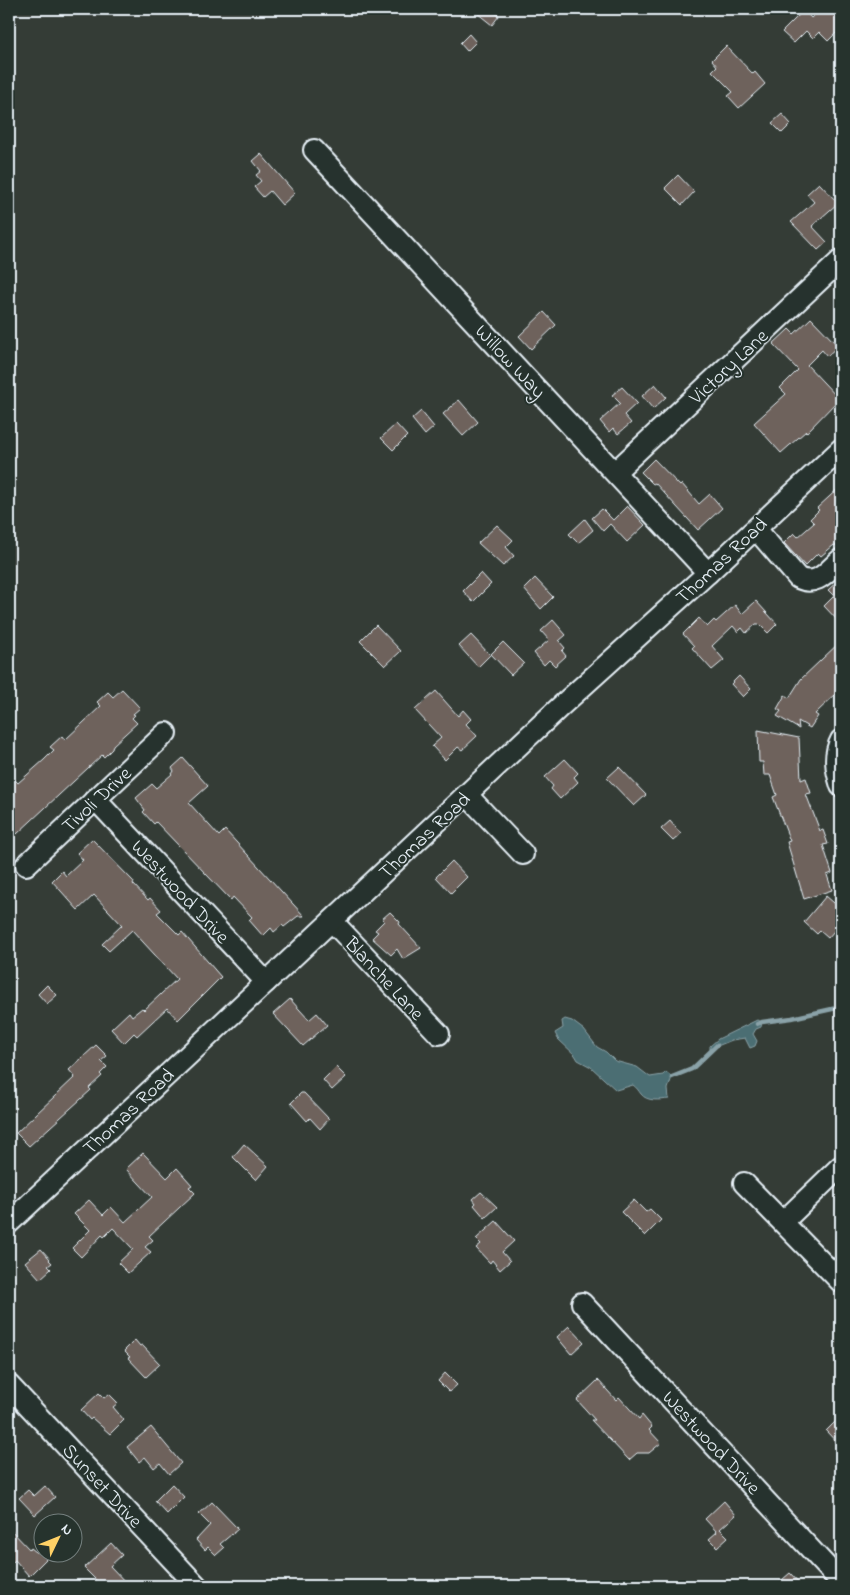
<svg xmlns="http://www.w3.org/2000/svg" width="850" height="1595" viewBox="0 0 850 1595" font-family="'Indie Flower',sans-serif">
<rect width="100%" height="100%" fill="#343c36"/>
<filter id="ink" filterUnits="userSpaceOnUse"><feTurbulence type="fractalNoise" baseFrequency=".02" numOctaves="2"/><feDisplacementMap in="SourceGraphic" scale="10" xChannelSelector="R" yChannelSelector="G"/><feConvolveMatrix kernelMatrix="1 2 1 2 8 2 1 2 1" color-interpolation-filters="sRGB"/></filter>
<g filter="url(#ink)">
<g fill="#4c6e73" stroke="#8aa2a8">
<path d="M565 1019 572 1021 584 1030 597 1047 606 1052 615 1061 637 1067 650 1077 663 1075 666 1072 672 1077 668 1089 669 1099C660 1100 647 1102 641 1094 638 1090 637 1088 633 1085L616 1090 591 1067 578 1060 575 1055 558 1039 555 1033 563 1028 562 1021Z"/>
<path d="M757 1020 762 1022 761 1027 756 1029 753 1034 757 1041 755 1046 750 1048 745 1038 732 1040 710 1049V1046L718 1039Z"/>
</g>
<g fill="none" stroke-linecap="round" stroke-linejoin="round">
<g stroke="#8aa2a8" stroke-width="4.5">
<path d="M757 1024 762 1022 792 1018 841 1007"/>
<path d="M672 1077 692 1069 717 1045"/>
</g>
</g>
<g fill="#6e625b" stroke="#e8f1f8">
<path d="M472 9H491L499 16 492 25Z"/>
<path d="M821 9H832L841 18V28L828 41 819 32 813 38 806 31 794 43 782 32 804 10 811 18Z"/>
<path d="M469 34 476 42 467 51 460 43Z"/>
<path d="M726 46 753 74 755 72 765 84 739 108 728 96 733 92 712 71 717 66 712 60Z"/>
<path d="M782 114 791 124 782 133 772 123Z"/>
<path d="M261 154 295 193 282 205 270 191 263 197 254 187 261 181 256 175 261 171 253 161Z"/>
<path d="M678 175 694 192 682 205 665 188Z"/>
<path d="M819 183 838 203 812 226 827 242 818 250 791 222 814 202 807 194Z"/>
<path d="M544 312 556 325 531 349 519 336Z"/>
<path d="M811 318 838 346 827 356 822 350 807 365 839 399 807 432 806 431 781 453 754 423 786 394 780 388 798 370 773 344 789 329 794 334Z"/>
<path d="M655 384 666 397 653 409 642 396Z"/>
<path d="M622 387 637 403 624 415 631 423 618 434 613 428 609 432 600 421 620 403 612 395Z"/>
<path d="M459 400 478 422 463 436 443 414Z"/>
<path d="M421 411 434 427 425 435 412 419Z"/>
<path d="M396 424 407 436 393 450 381 438Z"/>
<path d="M654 459 680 486 682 484 699 504 710 494 722 508 698 530 655 483 653 484 641 472Z"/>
<path d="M841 486V541L835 546 834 545 821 556 818 553 805 566 784 543 794 533 798 537 814 523 810 519 819 510 817 508Z"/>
<path d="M627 506 645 525 627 542 610 524 603 531 592 518 602 509 613 520Z"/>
<path d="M585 519 593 530 578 543 569 534Z"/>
<path d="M497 525 513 540 506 547 514 556 503 566 478 543Z"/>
<path d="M481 573 491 584 473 602 463 591Z"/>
<path d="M535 578 553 597 541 609 524 589Z"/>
<path d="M841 578V624L824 606 834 596 828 590Z"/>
<path d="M756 601 777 624 768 633 759 624H756L746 633 742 628 738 632 733 626 712 646 724 660 712 670 692 648 694 646 683 634 699 618 707 627 714 620 716 622 735 605 742 614Z"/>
<path d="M553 620 566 635 559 641 565 648 562 651 566 656 555 666 549 660 544 665 534 653 549 640 541 631Z"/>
<path d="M376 625 401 651 385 666 360 641Z"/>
<path d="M471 635 490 655 478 667 459 646Z"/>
<path d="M841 641V689L815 714 818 716 810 728 798 721 799 729 777 716 781 711 777 709 785 695 789 698 801 679Z"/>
<path d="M503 642 524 663 511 675 491 654Z"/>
<path d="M739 676 751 689 743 697 731 684Z"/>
<path d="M122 689 140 708 133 714 135 715 132 718 137 723 113 745 112 749 104 757 102 755 17 834 9 825V785L15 780 18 783 44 760 54 750 50 747 62 736 65 740 101 706 97 702 108 692 113 697Z"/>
<path d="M436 691 458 716 463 710 471 719 466 724 477 736 462 750 458 747 445 760 432 746 441 738 415 710Z"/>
<path d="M758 730 799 738 801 780 806 778 811 793 806 794 820 831 823 830 828 844 823 845 832 873 827 875 832 890 804 899 787 842 790 841 773 797 777 795 770 775H764L763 762H759Z"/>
<path d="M183 758 208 786 189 803 219 836 225 830 304 916H298L284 927 282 925 274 932 271 928 263 936 249 920 252 917 233 897 231 900 156 822 154 824 143 812 145 810 136 798 152 784 156 788 172 774 174 771 172 768Z"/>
<path d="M565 759 578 773 574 777 578 782 560 799 551 789 553 786 545 777Z"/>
<path d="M619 767 646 795 634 806 607 778Z"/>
<path d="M670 821 681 834 673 841 661 829Z"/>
<path d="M92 839 134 882 133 884 148 900 150 898 161 910 157 913 179 935 182 932 221 977 178 1020 167 1008 137 1036 134 1033 124 1043 111 1029 129 1012 132 1016 142 1008 144 1010 177 979 132 930 109 951 102 944 122 925 94 895 78 910 52 881 62 871 66 876 83 860 77 853Z"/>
<path d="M452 861 467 877 451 893 436 877Z"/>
<path d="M826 896 841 909V923L828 938 820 931 817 934 804 922Z"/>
<path d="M390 912 400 922 399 924 421 948 403 959 397 949 391 955 372 938 378 932 375 930 384 921 382 919Z"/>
<path d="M47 985 57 995 47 1004 38 994Z"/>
<path d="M290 999 309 1020 317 1013 327 1025 303 1046 273 1014Z"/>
<path d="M96 1045 107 1056 101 1061 107 1067 100 1074 102 1076 89 1088 91 1090 29 1146 16 1133 75 1077 69 1070Z"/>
<path d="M336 1067 346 1077 332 1090 323 1080Z"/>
<path d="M301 1093H304L329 1119 320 1129 310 1118 307 1121 291 1103Z"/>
<path d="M244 1144 268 1166 256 1180 233 1157Z"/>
<path d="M143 1153 167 1178 177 1168 192 1185 189 1187 195 1193 149 1236 153 1240 145 1247 151 1252 128 1273 118 1263 133 1249 113 1228 104 1237 102 1235 81 1257 72 1248 90 1230 74 1214 89 1200 103 1215 111 1207 125 1222 152 1197 126 1169Z"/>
<path d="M481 1192 497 1207 485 1218 474 1205 476 1203 473 1199Z"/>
<path d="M634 1200 646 1212 650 1209 661 1220 645 1236 621 1212Z"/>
<path d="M496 1221 514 1241 502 1252 510 1261 500 1270 492 1260 490 1263 476 1248 481 1244 476 1239Z"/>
<path d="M41 1249 50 1259 49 1260 52 1263 48 1266 51 1269 40 1279 25 1262Z"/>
<path d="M569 1326 584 1342 571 1354 557 1337Z"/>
<path d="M135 1340 140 1346 142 1345 160 1364 146 1377 128 1358 130 1357 124 1351Z"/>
<path d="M445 1373 457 1385 449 1392 438 1381Z"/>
<path d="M598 1380 616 1400 619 1397 639 1419 642 1415 652 1427 649 1430 661 1443 649 1453H637L629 1460 591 1420H595L577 1400Z"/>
<path d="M99 1393 104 1398 109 1394 118 1403 113 1407 124 1420 110 1434 92 1418 90 1420 81 1410Z"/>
<path d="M841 1416V1447L826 1431Z"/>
<path d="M151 1427 181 1463 169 1474 160 1463 154 1468 145 1457 139 1462 127 1447Z"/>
<path d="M172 1484 184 1497 167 1514 155 1501Z"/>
<path d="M45 1486 55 1497 35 1515 19 1498 28 1490 34 1496Z"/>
<path d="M724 1501 736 1515 720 1529 728 1537 717 1547 709 1539 717 1532 705 1519Z"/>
<path d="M212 1502 238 1529 220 1544 224 1548 216 1555 208 1547 205 1550 196 1540 210 1525 199 1514Z"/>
<path d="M9 1528 30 1550 31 1548 36 1552H53L29 1576 15 1560 9 1566Z"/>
<path d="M111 1543 122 1555 110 1566 129 1586H102L84 1568Z"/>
<path d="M790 1573 802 1586H775Z"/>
</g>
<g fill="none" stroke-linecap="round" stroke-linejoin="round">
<defs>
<g id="minor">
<path d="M314 150 708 573"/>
<path d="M615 472 841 260"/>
<path d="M756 529 798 578C818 587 827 571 841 559"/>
<path d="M841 740C833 755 836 770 841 786"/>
<path d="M467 795 523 854"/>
<path d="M95 799 266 982"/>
<path d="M26 865 166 733"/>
<path d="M332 921 439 1034"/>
<path d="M744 1183 841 1282"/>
<path d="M783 1222 841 1166"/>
<path d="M9 1223 561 706 708 573 841 449"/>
<path d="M582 1303 841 1582"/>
<path d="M9 1385 197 1586"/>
</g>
</defs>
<use href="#minor" stroke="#e8f1f8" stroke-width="24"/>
<use href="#minor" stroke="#26332d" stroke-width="20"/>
</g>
</g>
<g text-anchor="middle" stroke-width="4" stroke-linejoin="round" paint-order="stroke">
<g font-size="20" fill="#e8f1f8" stroke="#26332d">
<text transform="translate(511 361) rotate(47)" y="7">Willow Way</text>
<text transform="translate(728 366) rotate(-43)" y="7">Victory Lane</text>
<text transform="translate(721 560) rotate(-43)" y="7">Thomas Road</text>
<text transform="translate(96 799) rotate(-43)" y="7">Tivoli Drive</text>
<text transform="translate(424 835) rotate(-43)" y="7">Thomas Road</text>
<text transform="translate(181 891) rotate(47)" y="7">Westwood Drive</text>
<text transform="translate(385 978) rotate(47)" y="7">Blanche Lane</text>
<text transform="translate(128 1111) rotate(-43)" y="7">Thomas Road</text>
<text transform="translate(712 1442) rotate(47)" y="7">Westwood Drive</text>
<text transform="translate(103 1485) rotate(47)" y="7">Sunset Drive</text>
</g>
</g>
<rect width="850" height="1595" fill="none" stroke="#26332d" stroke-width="30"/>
<rect x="15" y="15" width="820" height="1565" fill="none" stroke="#e8f1f8" stroke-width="2" filter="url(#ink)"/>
<g transform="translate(58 1538) rotate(47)"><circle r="24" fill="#26332d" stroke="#747f7e"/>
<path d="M0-4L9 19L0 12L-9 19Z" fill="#ffd166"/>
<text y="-8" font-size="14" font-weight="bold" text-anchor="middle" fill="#e8f1f8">N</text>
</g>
</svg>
